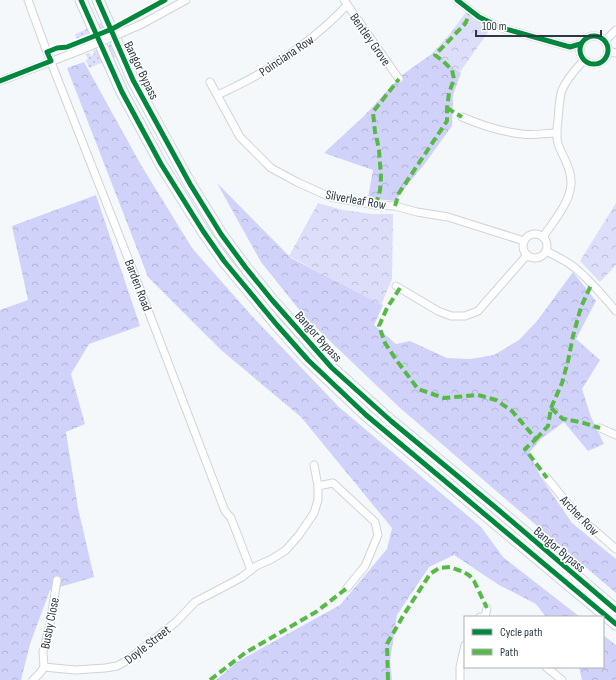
<svg xmlns="http://www.w3.org/2000/svg" width="616" height="680" viewBox="0 0 616 680" font-family="'Sofia Sans Condensed',sans-serif">
<defs>
<pattern id="grass-dots" width="8" height="8" patternUnits="userSpaceOnUse"><rect width="8" height="8" fill="#dcdefa"/><path d="M2 2h.1M6 6h.1" fill="none" stroke="#bdbfd8" stroke-width="1.8" stroke-linecap="round"/></pattern>
<pattern id="forest-crowns" width="20" height="18" patternUnits="userSpaceOnUse"><rect width="20" height="18" fill="#d0d2fa"/><path d="M2 6a3 3 0 1 1 6 0M12 15a3 3 0 1 1 6 0" fill="none" stroke="#b3b5d8"/></pattern>
<pattern id="park-crowns" width="20" height="18" patternUnits="userSpaceOnUse"><rect width="20" height="18" fill="#dcdefa"/><path d="M2 6a3 3 0 1 1 6 0M12 15a3 3 0 1 1 6 0" fill="none" stroke="#bdbfd8"/></pattern>
</defs>
<rect width="100%" height="100%" fill="#f5f8fa"/>
<g fill="url(#grass-dots)">
<path d="M112 18 115 26 77 41 75 34Z"/>
<path d="M121 40 127 52 89 68 86 60 88 59 86 54 90 53 91 56 94 54 93 51Z"/>
</g>
<g fill="url(#forest-crowns)">
<path d="M433 53 461 73 453 95 452 126 426 162 409 183 395 201 368 198 373 170 324 153 364 116 402 75Z"/>
<path d="M84 62 141 165 192 248 251 315 339 407 481 527 503 557 580 617H546L536 604 499 585 454 555 429 567 397 615 390 661 392 680H216L237 662 340 605 387 549 392 528 301 417 221 350 148 277 67 68Z"/>
<path d="M217 183 291 258 383 305 374 325 396 344 410 341 447 358 470 359 494 355 519 340 537 321 573 272 596 301 576 339 600 360 582 389 591 417 604 444 588 451 564 422 542 438 529 453 542 479 572 523 616 559V593L502 496 399 407 305 317 261 262Z"/>
<path d="M96 195 140 326 89 344 71 374 85 424 66 432 78 508 94 577 50 590 30 644 21 680H0V310L28 300 12 226Z"/>
<path d="M603 635 616 645V680H582L579 667H603Z"/>
</g>
<g fill="url(#park-crowns)">
<path d="M466 12 491 28 460 72 432 53 450 34Z"/>
<path d="M318 203 343 210 372 214H393L392 279 381 305 289 256Z"/>
<path d="M616 203V265L600 282 580 261Z"/>
</g>
<g fill="none" stroke-linecap="round" stroke-linejoin="round">
<defs>
<g id="street">
<path d="M28 0 47 52 128 258 225 511 231 518 251 570"/>
<path d="M344 0 399 79"/>
<path d="M457 0 479 17 502 28 570 47 580 44"/>
<path d="M119 34 142 24 186 0"/>
<circle cx="594" cy="50" r="14"/>
<path d="M605 41 616 30"/>
<path d="M608 51 616 53"/>
<path d="M0 81 81 50"/>
<path d="M210 82 240 137 271 168 297 182 330 197 376 205 395 206 417 212 448 217 524 241"/>
<path d="M218 95C234 87 252 79 267 69 296 51 324 30 347 5"/>
<path d="M462 117C481 125 501 132 522 134 534 136 545 133 557 133"/>
<circle cx="535" cy="246" r="12"/>
<path d="M543 237C553 222 570 203 571 184 572 170 563 157 558 144 556 136 557 127 558 120 559 110 559 99 562 90 567 78 576 69 584 60"/>
<path d="M546 251C556 256 567 261 575 268 591 281 603 296 616 311"/>
<path d="M396 286 438 311 451 316H465L478 311 527 255"/>
<path d="M600 428 616 435"/>
<path d="M314 465 318 486"/>
<path d="M547 478 577 515 616 549"/>
<path d="M480 617H485L487 608"/>
<path d="M44 667 43 652 50 624 57 580"/>
<path d="M546 667 562 680"/>
<path d="M33 680 40 673 44 667 75 670 105 668 117 666 128 660 176 622 195 602 235 581 242 577 256 566 272 559 286 550 299 535 314 513 318 500V486L333 483 375 522 378 535 365 566 347 588"/>
<path d="M460 680V667L465 645"/>
</g>
<g id="primary">
<path d="M81 0 122 92 161 164 203 231 224 261 277 325 308 360 366 415 616 624"/>
<path d="M98 0 133 80 190 184 221 234 246 268 272 300 332 368 391 421 495 507 616 610"/>
</g>
</defs>
<use href="#street" stroke="#ccd5da" stroke-width="9"/>
<use href="#primary" stroke="#ccd5da" stroke-width="13"/>
<use href="#street" stroke="#fefefe" stroke-width="7"/>
<use href="#primary" stroke="#fefefe" stroke-width="11"/>
<defs>
<path id="street-bridge" d="M81 50 119 34"/>
</defs>
<use href="#street-bridge" stroke="#ccd5da" stroke-width="9" stroke-linecap="butt"/>
<use href="#street-bridge" stroke="#fefefe" stroke-width="7"/>
<g stroke="#58b947" stroke-width="4" stroke-dasharray="8 4" stroke-linecap="butt">
<path d="M447 108 462 117"/>
<path d="M376 205 380 190 381 177 379 150 377 140 375 132 373 112 399 79"/>
<path d="M395 206 399 193 447 121V108L449 93 454 79 452 70 443 61 435 55 465 24 471 11"/>
<path d="M400 288 387 308 379 326 385 343 397 361 418 389 444 398 478 395 496 400 512 411 536 439 525 449 547 478"/>
<path d="M551 408 563 419 580 422 600 428"/>
<path d="M536 439 548 426 551 408 562 383 568 361 573 336 581 307 592 283"/>
<path d="M210 680 245 653 316 612 347 588"/>
<path d="M388 680 387 644 403 616 430 574 439 568 450 567 464 572 470 576 474 581 487 608"/>
</g>
<defs>
<g id="cycleway">
<path d="M81 0 122 92 161 164 203 231 224 261 277 325 308 360 366 415 616 624"/>
<path d="M98 0 133 80 190 184 221 234 246 268 272 300 332 368 391 421 495 507 616 610"/>
<path d="M457 0 479 17 502 28 570 47 580 44"/>
<circle cx="594" cy="50" r="14"/>
<path d="M0 81 51 61 47 52 57 48 67 47 112 29 165 0"/>
</g>
</defs>
<use href="#cycleway" stroke="#fff" stroke-width="8"/>
<use href="#cycleway" stroke="#00873e" stroke-width="5"/>
</g>
<g text-anchor="middle" stroke-width="3" stroke-linejoin="round" paint-order="stroke">
<g font-size="13" fill="#2d3a43" stroke="#fff">
<text transform="translate(371 39) rotate(55)" y="5">Bentley Grove</text>
<text transform="translate(286 55) rotate(-34)" y="5">Poinciana Row</text>
<text transform="translate(142 70) rotate(64)" y="5">Bangor Bypass</text>
<text transform="translate(356 199) rotate(10)" y="5">Silverleaf Row</text>
<text transform="translate(139 285) rotate(69)" y="5">Barden Road</text>
<text transform="translate(319 336) rotate(48)" y="5">Bangor Bypass</text>
<text transform="translate(580 515) rotate(46)" y="5">Archer Row</text>
<text transform="translate(560 549) rotate(40)" y="5">Bangor Bypass</text>
<text transform="translate(49 623) rotate(-79)" y="5">Busby Close</text>
<text transform="translate(147 644) rotate(-38)" y="5">Doyle Street</text>
</g>
</g>
<rect x="464" y="616" width="140" height="52" fill="#ffffff" stroke="#abb0b4"/>
<rect x="472" y="629" width="20" height="6" fill="#00873e" stroke="#abb0b4"/>
<text x="500" y="636" font-size="12" fill="#2d3a43">Cycle path</text>
<rect x="472" y="649" width="20" height="6" fill="#58b947" stroke="#abb0b4"/>
<text x="500" y="656" font-size="12" fill="#2d3a43">Path</text>
<path d="M476 30v6h125v-6" fill="none" stroke="#2d3a43" stroke-width="2"/>
<text x="482" y="30" font-size="12" fill="#2d3a43" stroke="#ffffff" stroke-width="3" paint-order="stroke">100 m</text>
</svg>
